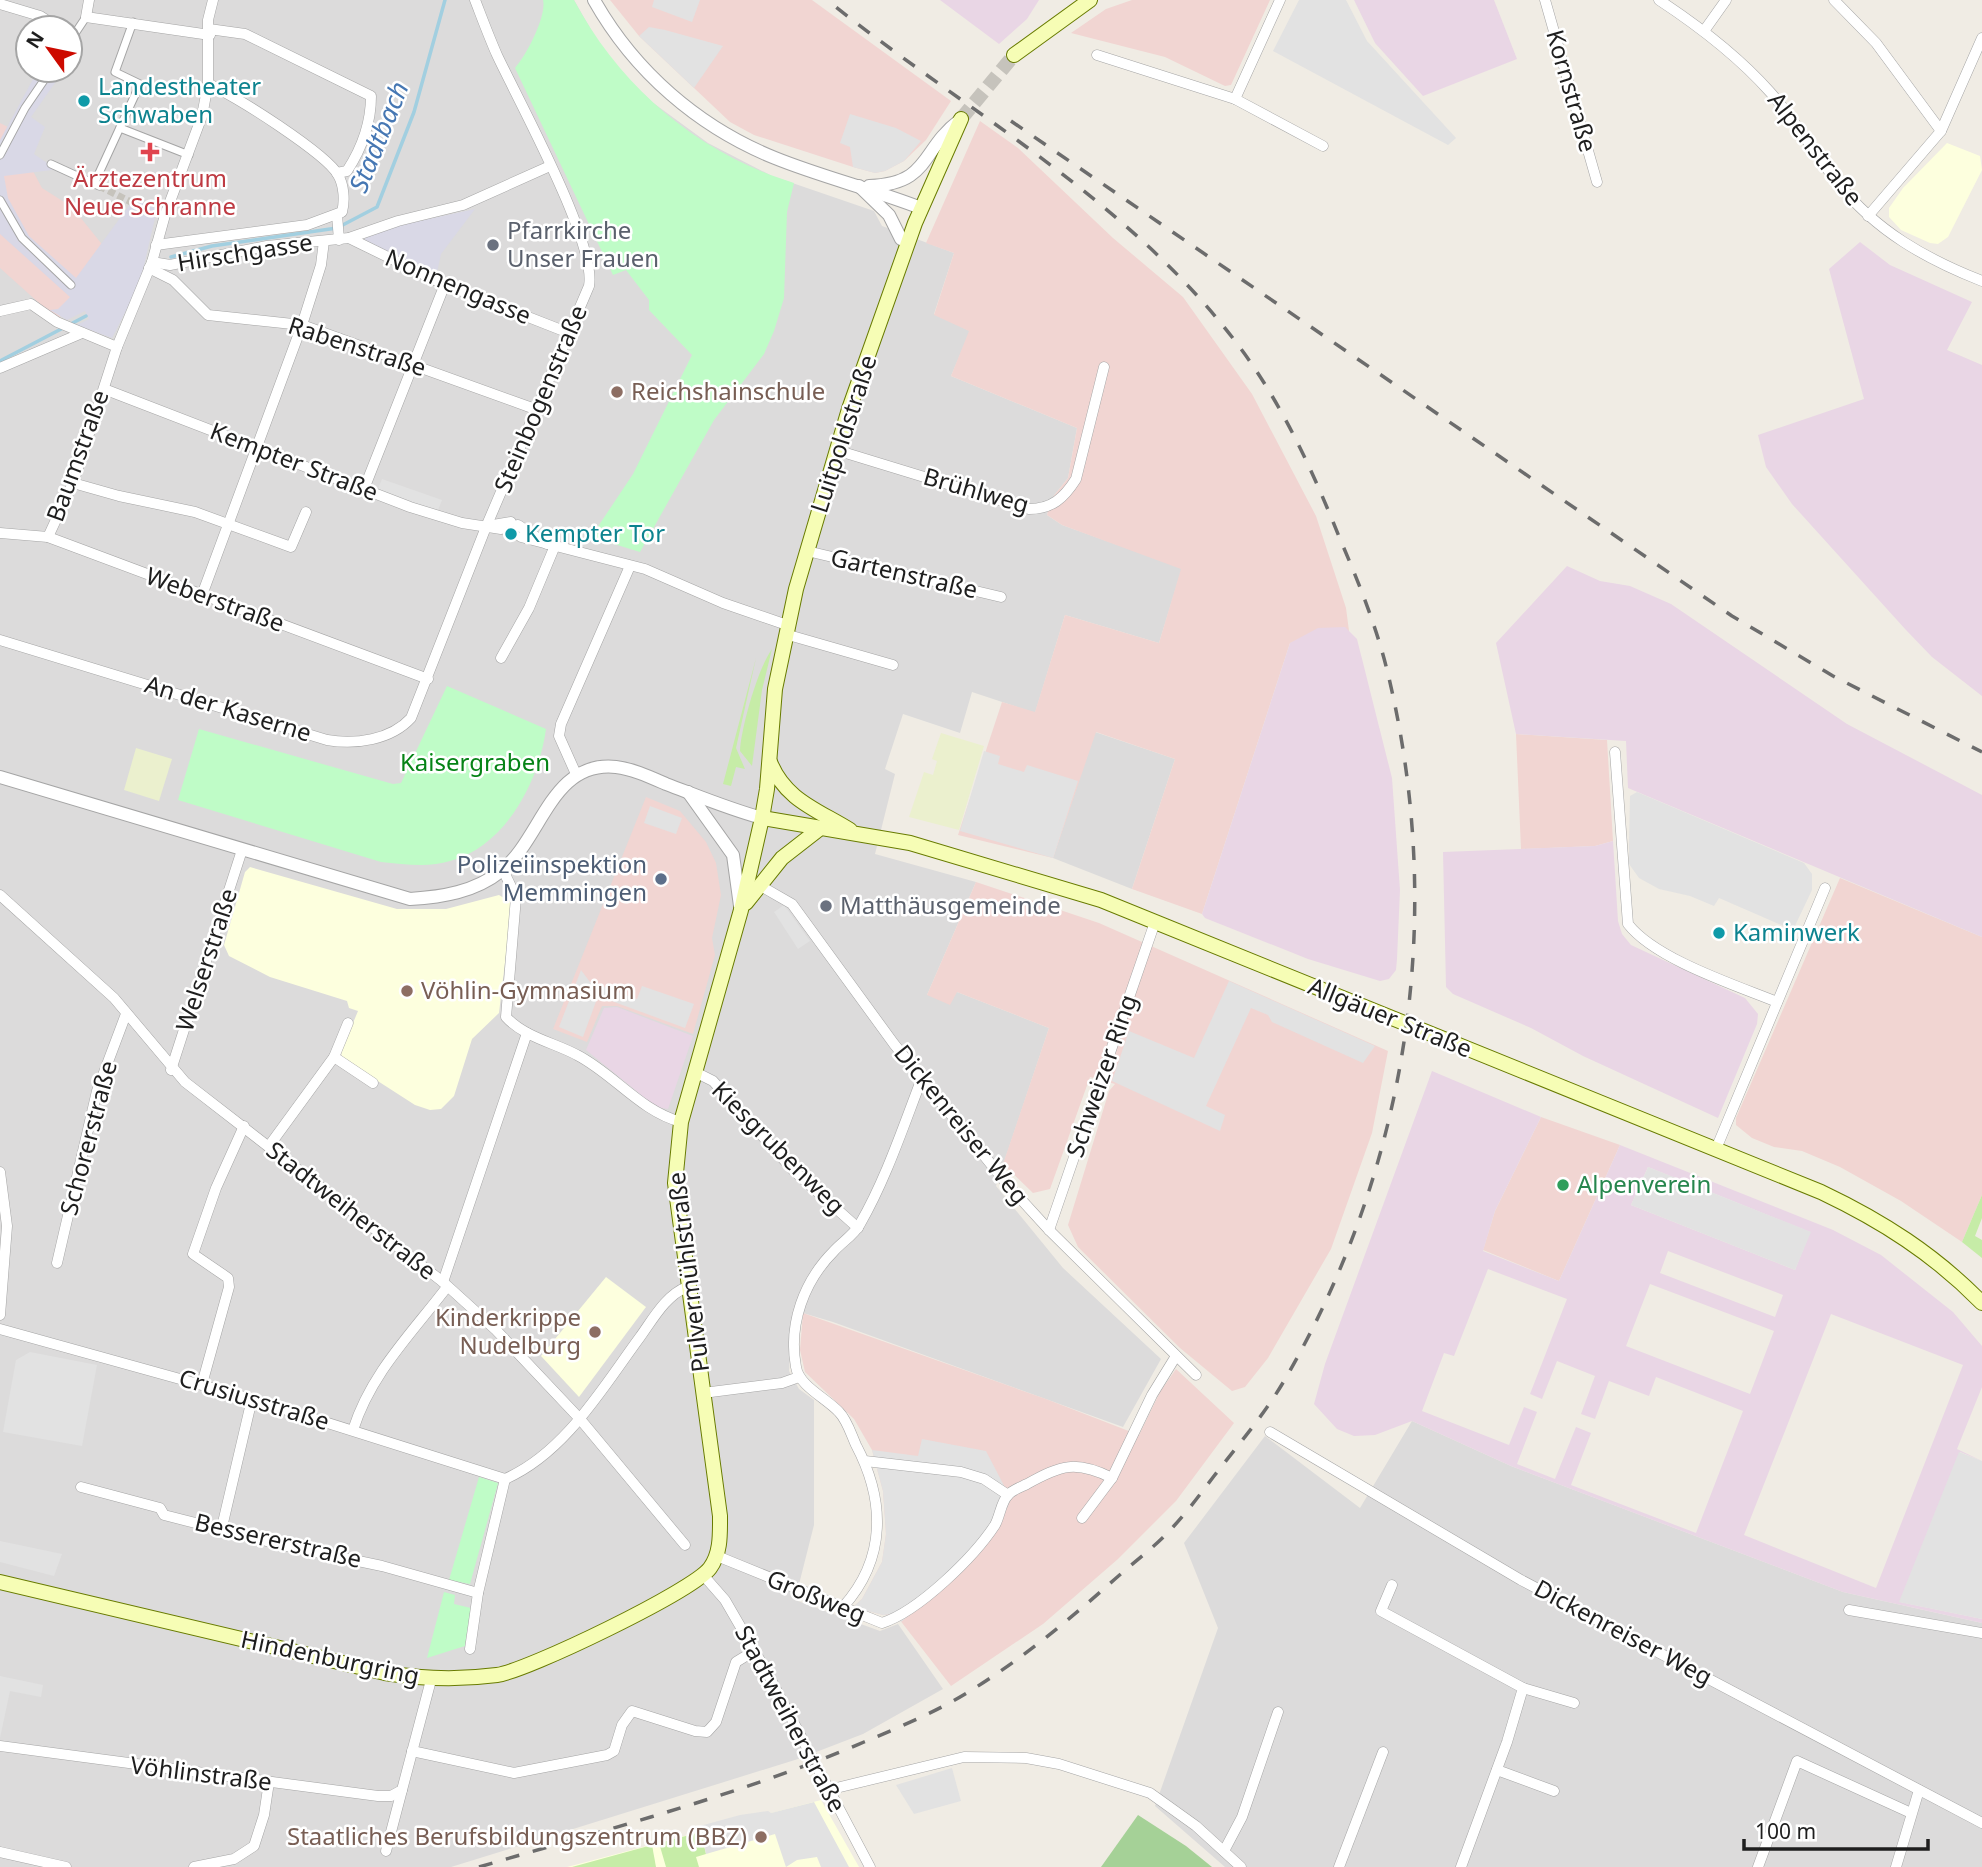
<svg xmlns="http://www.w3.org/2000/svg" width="1982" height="1867" viewBox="0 0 1982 1867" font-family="'Noto Sans',sans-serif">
<rect width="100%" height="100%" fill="#f0ece4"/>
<g fill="#dcdbdb" fill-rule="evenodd">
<path d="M0 0H574L602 49 621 72 652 102 708 143 772 176 874 211 882 226 954 253 934 314 970 331 951 376 1077 428 1068 478 1052 498 1047 515 1062 525 1182 568 1159 643 1065 615 1035 713 972 692 960 733 903 714 885 769 895 774 875 854 976 882 927 995 957 992 1049 1028 996 1186 1063 1268 1161 1359 1123 1427 833 1322 793 1310 789 1371 799 1389 814 1400V1525L795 1600 880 1631 898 1624 943 1689 863 1734 798 1759 451 1867H0ZM28 28H70V70H28Z"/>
<path d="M1095 732 1175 759 1132 889 1053 858Z"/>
<path d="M1412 1421 1511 1466 1843 1592 1982 1623V1867H1225L1155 1806 1218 1628 1184 1543 1265 1436 1360 1508Z"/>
</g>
<g fill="#f1d5d2">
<path d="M610 0H812L951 101 926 140 904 161 885 171 875 173 853 167 754 135 730 122 639 36Z"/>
<path d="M1132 0H1270L1231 85 1225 86 1165 57 1071 33 1106 9Z"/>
<path d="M980 121 1018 148 1113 238 1183 297 1252 394 1316 516 1346 608 1349 631 1290 643 1202 914 1132 889 1175 759 1096 732 1053 858 958 835 1002 702 1035 712 1065 615 1159 643 1181 569 1062 525 1047 515 1052 498 1068 478 1077 428 951 376 969 331 934 315 954 253 926 243Z"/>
<path d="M0 123 10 128 42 188 72 207 105 248 58 320 0 268Z"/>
<path d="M1516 734 1607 740 1613 841 1595 846 1521 849Z"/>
<path d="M646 797 680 811 706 842 716 863 721 895 712 938 715 955 693 1034 617 1006H602L587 1042 553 1029Z"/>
<path d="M1840 878 1982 937V1195L1962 1242 1901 1201 1840 1167 1802 1151 1774 1147 1752 1138 1736 1125V1118Z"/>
<path d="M976 882 1099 923 1388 1051 1372 1133 1331 1249 1268 1358 1245 1387 1232 1391 1180 1348 1078 1247 1068 1225 1109 1091 1115 1084 1090 1077 1050 1189 1033 1193 1003 1164 1049 1028 957 992 950 1005 927 995Z"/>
<path d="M1541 1117 1620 1145 1559 1281 1483 1250 1495 1211Z"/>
<path d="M803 1313 1046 1399 1139 1435 1160 1392 1176 1369 1234 1423 1176 1501 1118 1559 1043 1624 951 1686 896 1615H883L853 1607 862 1599 882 1562 886 1534 883 1491 872 1450 854 1419 805 1372 800 1350Z"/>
</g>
<g fill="#e9d6e5" fill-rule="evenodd">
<path d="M940 0H1039L1027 19 999 44Z"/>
<path d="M1354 0H1494L1517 59 1423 96 1375 43Z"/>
<path d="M1860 242 1890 265 1972 302 1947 350 1982 365V696L1932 657 1906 630 1792 504 1766 467 1758 435 1864 399 1829 269Z"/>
<path d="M1567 566 1600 581 1630 586 1671 604 1847 724 1982 795V937L1628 788 1626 741 1516 734 1496 643Z"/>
<path d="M1345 627 1357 639 1392 778 1400 890 1397 959 1396 970 1389 979 1380 981 1308 959 1205 918 1202 914 1290 643 1318 628Z"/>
<path d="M1613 841 1618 921 1622 934 1631 945 1745 998 1758 1014 1757 1024 1718 1118 1583 1056 1531 1028 1453 994 1446 987 1443 852 1595 846Z"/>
<path d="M617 1007 693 1036 668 1109 656 1107 586 1050 604 1008Z"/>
<path d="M1432 1071 1541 1117 1495 1211 1483 1251 1559 1281 1620 1145 1833 1230 1881 1255 1953 1312 1982 1346V1387L1957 1449 1982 1461 1960 1452 1900 1602 1982 1619V1623L1843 1592 1511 1466 1412 1421 1375 1435 1354 1436 1337 1429 1314 1404 1325 1364ZM1648 1167 1810 1232 1795 1270 1631 1205ZM1668 1251 1783 1295 1775 1317 1660 1273ZM1488 1269 1567 1299 1530 1394 1542 1399 1557 1361 1595 1376 1581 1414 1595 1419 1609 1381 1649 1396 1656 1377 1743 1411 1696 1533 1571 1485 1591 1433 1576 1427 1555 1479 1517 1464 1537 1412 1524 1407 1509 1445 1422 1411 1444 1353 1454 1356ZM1650 1284 1774 1331 1750 1394 1626 1346ZM1831 1314 1963 1365 1876 1588 1744 1535Z"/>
</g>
<g fill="#fdffde">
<path d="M1947 143 1980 156 1982 170 1948 237 1938 244 1930 243 1901 230 1889 217V208L1903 188Z"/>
<path d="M250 867 397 909H446L499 895 512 903 499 1013 472 1039 454 1096 441 1109 430 1110 415 1105 342 1058 341 1052 358 1011 349 1008 347 1001 270 977 229 956 224 945 245 872Z"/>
<path d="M606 1277 646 1307 579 1397 541 1356Z"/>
<path d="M821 1800 859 1867H567Z"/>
</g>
<g fill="#ebf0ce">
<path d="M941 733 984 746 959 830 909 817 924 772 933 775 937 761 932 759Z"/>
<path d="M136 748 172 759 159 801 124 790Z"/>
</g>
<g fill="#c6eca7">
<path d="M772 649 762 690 752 766 740 751C741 728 758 668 772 649Z"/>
<path d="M756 658 736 748 745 769 736 767 731 786 723 784Z"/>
<path d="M1982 1195V1218L1975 1236 1982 1240V1258L1962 1242Z"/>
<path d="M701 1832 706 1854 696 1857 699 1867H666L659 1843Z"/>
<path d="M652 1845 656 1867H572Z"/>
</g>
<path fill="#a5d197" d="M1138 1815 1186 1846 1212 1867H1101Z"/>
<g fill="#bffcc7">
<path d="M543 0H574C620 87 699 154 794 183L787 212 784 298 774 331 764 354 714 420 640 552 591 537 633 474 692 355 649 310V300L626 270 613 275 515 68C526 56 547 16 543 0Z"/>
<path d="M447 686 546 729C539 781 506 846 450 861 429 868 403 864 381 862L178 800 199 729 393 784 401 783Z"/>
<path d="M479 1477 498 1483 470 1584 449 1580Z"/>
<path d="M444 1592 455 1595 454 1604 471 1608 465 1646 427 1658Z"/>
</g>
<g fill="#e2e2e2">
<path d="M654 0H700L692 22 652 7Z"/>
<path d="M1299 0H1346L1367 41 1456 138 1448 145 1273 51Z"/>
<path d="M649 27 665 30 723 46 694 88 639 36Z"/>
<path d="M850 114 896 128 921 141 904 161 885 171 875 173 853 167 850 147 840 143Z"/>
<path d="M382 479 442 500 436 515 376 494Z"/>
<path d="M984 751 1000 756 998 764 1024 772 1027 765 1078 781 1053 858 960 831Z"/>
<path d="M1637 792 1804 863 1812 874V890L1793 930 1719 898 1714 906 1690 896 1659 889 1639 878 1629 864V848L1630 796Z"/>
<path d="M650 806 682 818 676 834 644 823Z"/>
<path d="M784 905 810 941 798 949 774 912Z"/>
<path d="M581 970 590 982 637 999 642 986 694 1004 685 1028 598 996 583 1037 559 1027Z"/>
<path d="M1229 981 1375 1046 1363 1063 1272 1022 1268 1015 1251 1008 1206 1106 1225 1115 1220 1131 1112 1081 1129 1031 1194 1058Z"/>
<path d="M1648 1167 1811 1232 1795 1270 1631 1205Z"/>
<path d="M30 1352 97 1365 82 1446 3 1432 16 1360Z"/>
<path d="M922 1439 986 1451 1011 1499 1000 1524 949 1581 901 1622 895 1614 883 1615 853 1607 862 1599 882 1562 886 1534 883 1491 872 1450 918 1456Z"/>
<path d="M1959 1452 1982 1461V1619L1899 1602Z"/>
<path d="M0 1541 62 1554 54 1576 0 1562Z"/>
<path d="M0 1676 43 1685 41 1697 10 1691 0 1738Z"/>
<path d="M952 1768 961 1801 914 1814 896 1785Z"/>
<path d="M814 1802 849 1867H821L817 1857 797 1860 786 1867 775 1834 706 1854 700 1826 740 1815 768 1811 771 1813Z"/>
</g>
<g fill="#d9d8e6">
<path d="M38 70H64L31 117 45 127 34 154 47 163 51 161 52 170 4 176 8 198 29 236 76 278 134 199 157 209 143 270 132 299 112 338 77 325 89 319 85 311 67 320 50 310 58 309 70 297 0 234V140Z"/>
<path d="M475 209 441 254 436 277 363 242 367 236 392 227Z"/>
</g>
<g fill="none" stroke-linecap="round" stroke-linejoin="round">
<g stroke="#a2cfe0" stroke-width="3.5">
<path d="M171 257 212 246 337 228 377 207 414 112 445 0"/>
<path d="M0 361 86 316"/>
</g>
<path stroke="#c6c3bc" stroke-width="7" stroke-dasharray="7 3.5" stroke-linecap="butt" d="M99 186 131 202"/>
<path stroke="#c6c3bc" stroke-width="10" stroke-dasharray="10 5" stroke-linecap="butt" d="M501 529 521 537"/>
<path stroke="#c6c3bc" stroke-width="14" stroke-dasharray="14 7" stroke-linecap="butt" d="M961 119 1014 55"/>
<defs>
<g id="pedestrian">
<path d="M70 41 86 17"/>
<path d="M120 128 189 155"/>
<path d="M0 155 25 108 51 70"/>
<path d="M51 164 99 186"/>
<path d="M94 184 140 84 115 72 133 22"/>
<path d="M0 200 22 238 71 285"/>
</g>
<g id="minor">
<path d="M89 0 86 17 210 35"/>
<path d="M1545 0 1597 182"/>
<path d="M1659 0C1700 27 1738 56 1770 92 1795 120 1814 153 1838 183 1876 231 1926 259 1982 281"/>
<path d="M1834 0 1876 43 1941 131"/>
<path d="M0 4 40 16 54 25"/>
<path d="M209 29 245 34 371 96C371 123 362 148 347 171L337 173"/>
<path d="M1704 31 1726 0"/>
<path d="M70 35 73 37"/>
<path d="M1097 55 1235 99 1323 146"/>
<path d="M1235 99 1280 0"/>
<path d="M337 215 339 240"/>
<path d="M1868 216 1941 131 1982 38"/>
<path d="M349 238 439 282 569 333"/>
<path d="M156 245 307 225 342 212C345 201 344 185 338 175 328 155 232 93 208 84"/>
<path d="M152 262 170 265 267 246 349 238 398 221 463 205 550 166"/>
<path d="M149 268 173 280 208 315 302 325 535 409"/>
<path d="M0 311 31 304 57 322 117 347"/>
<path d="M0 368 82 333"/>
<path d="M104 389 410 507 462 523 501 529"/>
<path d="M836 450 1029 509C1052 509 1064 498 1076 479L1104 367"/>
<path d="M73 483 119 496 195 512 291 547 306 512"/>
<path d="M364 489 445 284"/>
<path d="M493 525 511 522"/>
<path d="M518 525 547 544"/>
<path d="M0 533 48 537 428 679"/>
<path d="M48 537 73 483 117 347 152 262 165 215 202 116 208 84V20L213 0"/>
<path d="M521 537 645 569 723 603 787 625"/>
<path d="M807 551 1001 597"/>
<path d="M202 595 302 325 321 265 324 241"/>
<path d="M785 634 893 665"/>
<path d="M0 640 327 740C355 745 391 740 411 718L486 527 589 286C597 243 518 100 497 55 489 37 482 18 475 0"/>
<path d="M501 658 529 608 554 548"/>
<path d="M1615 752 1628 924C1655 959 1735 985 1777 1002"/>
<path d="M576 774 559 736 561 724 630 566"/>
<path d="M503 870 516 897 506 1017C524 1037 555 1043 577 1055 614 1074 640 1111 681 1122"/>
<path d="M759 885 792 904 894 1044 1007 1184 1049 1230 1196 1375"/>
<path d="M0 895 114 998 185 1082 443 1282 496 1330 580 1419 685 1545"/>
<path d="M334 1057 373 1083"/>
<path d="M171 1070 242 850"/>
<path d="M695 1072 713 1081 794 1171 858 1228"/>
<path d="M269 1146 334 1057 348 1023"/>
<path d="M1716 1149 1825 888"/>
<path d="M0 1172 7 1226 0 1315"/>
<path d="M1049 1230 1155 922"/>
<path d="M57 1263 97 1091 126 1014"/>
<path d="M443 1282 527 1033"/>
<path d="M0 1329 252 1399 505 1479"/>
<path d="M202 1384 229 1287 228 1278 193 1254 216 1188 244 1126"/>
<path d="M703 1393 782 1383 799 1377"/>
<path d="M353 1430C371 1373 412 1333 447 1287"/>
<path d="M1270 1432 1521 1580 1982 1823"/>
<path d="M865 1461 961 1472 984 1479 1008 1495"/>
<path d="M505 1479C565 1453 603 1387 640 1337 653 1319 666 1295 687 1287"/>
<path d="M81 1487 160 1508 164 1515 282 1545 382 1566 478 1593"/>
<path d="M1082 1518 1112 1478 1152 1395 1176 1356"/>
<path d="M222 1527 252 1399"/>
<path d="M717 1556 882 1623C919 1611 974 1557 995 1525 1000 1516 1001 1502 1008 1495 1012 1490 1021 1487 1027 1484 1061 1465 1076 1460 1112 1478"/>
<path d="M704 1576 725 1600 769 1676 870 1867"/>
<path d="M1392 1585 1381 1611 1523 1688 1507 1742 1461 1867"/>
<path d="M843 1607C887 1558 885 1500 856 1445 851 1434 847 1420 839 1412 826 1398 799 1386 796 1367 788 1324 804 1281 834 1251 842 1242 854 1235 860 1224 886 1179 903 1127 922 1078"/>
<path d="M1849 1610 1982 1633"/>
<path d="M470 1649 478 1593 505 1479"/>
<path d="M1523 1688 1574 1703"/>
<path d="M0 1746 378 1796H391L402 1790 431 1680"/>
<path d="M412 1751 514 1773 607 1755 614 1751 622 1725 632 1711 695 1731 707 1732 716 1722 736 1662 754 1651"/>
<path d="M1497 1770 1554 1791"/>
<path d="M828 1790 964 1757 1026 1758 1059 1764 1150 1793 1196 1826 1241 1867"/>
<path d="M386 1851 402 1790"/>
<path d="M1224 1851 1242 1817 1278 1712"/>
<path d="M0 1852 66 1867"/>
<path d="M194 1867 234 1859 254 1846 264 1815 269 1782"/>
<path d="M1339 1867 1383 1752"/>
<path d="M1758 1867 1797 1761 1911 1813"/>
<path d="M1896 1867 1919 1790"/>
</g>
<g id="tertiary">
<path d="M594 0C634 71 698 127 775 158 822 177 872 189 921 208"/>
<path d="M859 186 889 215 901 239"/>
<path d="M869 186C931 184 920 150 960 120"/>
<path d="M0 777 410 899C442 897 475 892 501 871 542 839 551 760 616 767 633 769 650 777 666 784 698 796 729 809 762 818"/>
<path d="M688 792 733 855 740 906"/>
</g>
<g id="secondary">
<path d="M1014 55 1090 0"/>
<path d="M770 762C785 800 818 810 850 830"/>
<path d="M762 818 910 843 1101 900 1821 1192C1882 1221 1934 1254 1982 1303"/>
<path d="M746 903 782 858 818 830"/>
<path d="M0 1582 385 1673C423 1679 459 1680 497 1675 527 1671 693 1591 710 1568 721 1553 720 1534 720 1516L675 1183 681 1122 741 910 762 818 767 789 775 689 796 589 849 409 915 223 961 119"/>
</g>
</defs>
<use href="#pedestrian" stroke="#a5a5a5" stroke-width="9"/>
<use href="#minor" stroke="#a5a5a5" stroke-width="11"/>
<use href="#tertiary" stroke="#a5a5a5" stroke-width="14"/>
<use href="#secondary" stroke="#687b00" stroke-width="16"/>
<use href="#pedestrian" stroke="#fff" stroke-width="7"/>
<use href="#minor" stroke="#fff" stroke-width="10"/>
<use href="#tertiary" stroke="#fff" stroke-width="12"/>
<use href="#secondary" stroke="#f6fdb5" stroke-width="14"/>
<g stroke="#6c6c6c" stroke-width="3.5" stroke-dasharray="14 14" stroke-linecap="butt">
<path d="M1011 121 1732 616 1833 676 1982 752"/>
<path d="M479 1867C608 1829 740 1795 864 1742 900 1727 938 1711 970 1691 1022 1659 1069 1620 1115 1579 1134 1562 1156 1546 1173 1527 1188 1511 1201 1493 1214 1476 1238 1445 1264 1415 1284 1381 1409 1167 1446 915 1388 674 1377 628 1359 583 1340 539 1314 474 1285 410 1244 353 1135 203 969 114 827 0"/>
</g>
</g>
<g fill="#0f9aa8" stroke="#fff" stroke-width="2.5">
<circle cx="84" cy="101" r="7"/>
<circle cx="511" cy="534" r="7"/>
<circle cx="1719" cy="933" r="7"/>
</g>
<path fill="#e0444e" stroke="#fff" stroke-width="2.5" d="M146.5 141.5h7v7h7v7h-7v7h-7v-7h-7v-7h7z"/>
<g fill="#6b7280" stroke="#fff" stroke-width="2.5">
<circle cx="493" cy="245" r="7"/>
<circle cx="826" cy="906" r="7"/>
</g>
<g fill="#8d6e63" stroke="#fff" stroke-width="2.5">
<circle cx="617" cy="392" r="7"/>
<circle cx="407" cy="991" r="7"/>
<circle cx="595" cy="1332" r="7"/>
<circle cx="761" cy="1837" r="7"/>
</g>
<circle fill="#5c6f8a" stroke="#fff" stroke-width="2.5" cx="661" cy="879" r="7"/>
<circle fill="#2e9e5b" stroke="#fff" stroke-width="2.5" cx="1563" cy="1185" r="7"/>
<g text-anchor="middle" stroke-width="5" stroke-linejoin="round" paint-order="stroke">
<g font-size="24" fill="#0d838f" stroke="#fff" text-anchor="start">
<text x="98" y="95">Landestheater<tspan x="98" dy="28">Schwaben</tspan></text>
<text x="525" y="542">Kempter Tor</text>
<text x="1733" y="941">Kaminwerk</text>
</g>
<g font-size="24" fill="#1e1e1e" stroke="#fff">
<text transform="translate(1571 91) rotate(74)" y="8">Kornstraße</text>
<text transform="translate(1815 149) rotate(52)" y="8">Alpenstraße</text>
<text transform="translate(245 253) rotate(-9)" y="8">Hirschgasse</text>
<text transform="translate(458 287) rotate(23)" y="8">Nonnengasse</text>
<text transform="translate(357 347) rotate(18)" y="8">Rabenstraße</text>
<text transform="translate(541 399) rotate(-67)" y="8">Steinbogenstraße</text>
<text transform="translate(844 434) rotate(-72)" y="8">Luitpoldstraße</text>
<text transform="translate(78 456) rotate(-70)" y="8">Baumstraße</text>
<text transform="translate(294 462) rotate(21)" y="8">Kempter Straße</text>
<text transform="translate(976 491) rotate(16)" y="8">Brühlweg</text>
<text transform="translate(904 574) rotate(13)" y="8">Gartenstraße</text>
<text transform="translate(215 600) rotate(20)" y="8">Weberstraße</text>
<text transform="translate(228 709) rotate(17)" y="8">An der Kaserne</text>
<text transform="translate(207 960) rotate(-72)" y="8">Welserstraße</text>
<text transform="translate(1390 1018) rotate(22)" y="8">Allgäuer Straße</text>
<text transform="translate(1102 1076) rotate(-71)" y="8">Schweizer Ring</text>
<text transform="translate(961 1125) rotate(51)" y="8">Dickenreiser Weg</text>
<text transform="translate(89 1138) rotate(-75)" y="8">Schorerstraße</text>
<text transform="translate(778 1148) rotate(45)" y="8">Kiesgrubenweg</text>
<text transform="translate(351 1211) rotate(38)" y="8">Stadtweiherstraße</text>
<text transform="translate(689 1272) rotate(-97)" y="8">Pulvermühlstraße</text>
<text transform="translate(254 1400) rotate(17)" y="8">Crusiusstraße</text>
<text transform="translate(278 1541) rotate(13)" y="8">Bessererstraße</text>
<text transform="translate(816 1597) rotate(22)" y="8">Großweg</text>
<text transform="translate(1623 1633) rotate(28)" y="8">Dickenreiser Weg</text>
<text transform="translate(330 1658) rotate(12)" y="8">Hindenburgring</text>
<text transform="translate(790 1719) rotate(62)" y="8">Stadtweiherstraße</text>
<text transform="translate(201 1774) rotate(7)" y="8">Vöhlinstraße</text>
</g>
<g font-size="24" fill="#be3a42" stroke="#fff">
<text x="150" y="187">Ärztezentrum<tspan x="150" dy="28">Neue Schranne</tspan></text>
</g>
<g font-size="24" fill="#5b616d" stroke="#fff" text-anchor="start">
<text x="507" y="239">Pfarrkirche<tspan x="507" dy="28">Unser Frauen</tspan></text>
<text x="840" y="914">Matthäusgemeinde</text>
</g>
<g font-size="24" fill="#785e54" stroke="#fff" text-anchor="start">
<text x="631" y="400">Reichshainschule</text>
<text x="421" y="999">Vöhlin-Gymnasium</text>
<text x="581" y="1326" text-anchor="end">Kinderkrippe<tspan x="581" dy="28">Nudelburg</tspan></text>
<text x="747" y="1845" text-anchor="end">Staatliches Berufsbildungszentrum (BBZ)</text>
</g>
<g font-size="24" fill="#068316" stroke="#fff">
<text x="475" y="771">Kaisergraben</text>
</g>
<g font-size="24" fill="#4e5e75" stroke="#fff" text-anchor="end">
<text x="647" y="873">Polizeiinspektion<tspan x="647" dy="28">Memmingen</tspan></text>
</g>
<g font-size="24" fill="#27864d" stroke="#fff" text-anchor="start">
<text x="1577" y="1193">Alpenverein</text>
</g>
<g font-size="26" font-style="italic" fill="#4677b3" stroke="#fff">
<text transform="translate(379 137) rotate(-68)" y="9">Stadtbach</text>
</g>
</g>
<g transform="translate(49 49) rotate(303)"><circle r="33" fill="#ffffff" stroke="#a5a5a5" stroke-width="2"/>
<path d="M0-5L12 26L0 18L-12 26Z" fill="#cd0a00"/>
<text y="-10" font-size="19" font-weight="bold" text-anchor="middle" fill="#1e1e1e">N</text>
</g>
<path d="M1744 1839v10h184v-10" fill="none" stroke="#1e1e1e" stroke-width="3.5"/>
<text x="1755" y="1839" font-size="21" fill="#1e1e1e" stroke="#ffffff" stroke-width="5" paint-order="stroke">100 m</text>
</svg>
